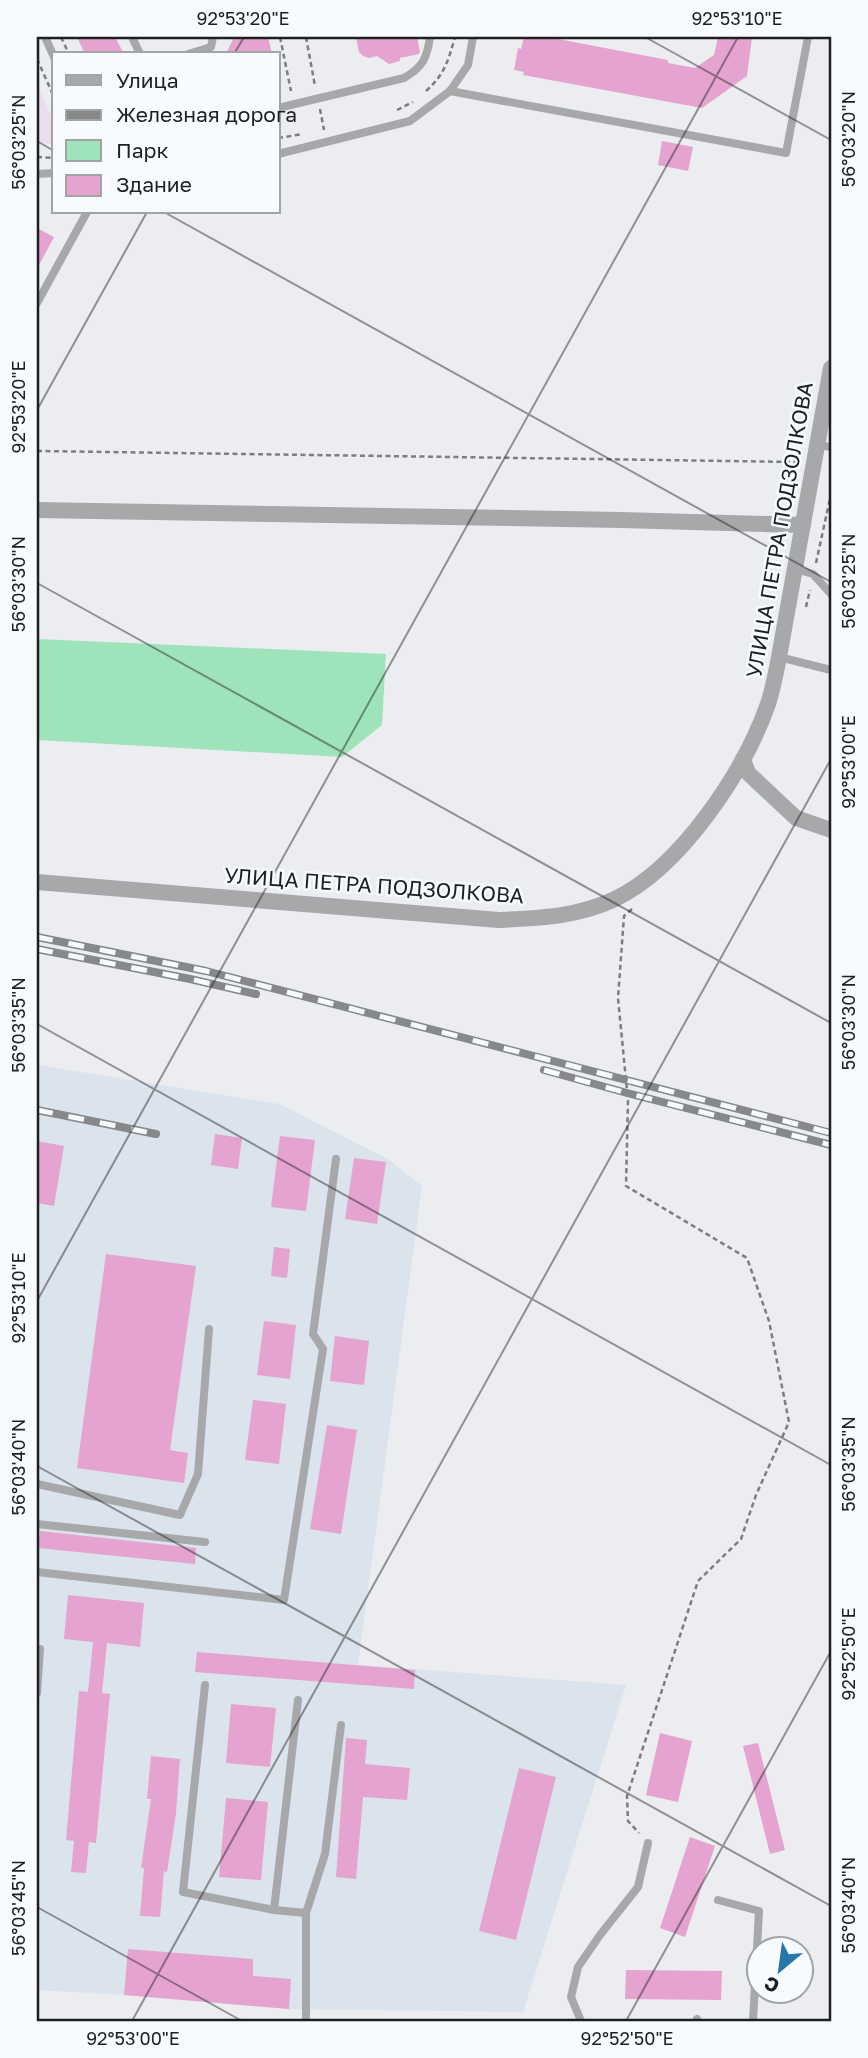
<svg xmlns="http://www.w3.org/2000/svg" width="868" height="2058" viewBox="0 0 868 2058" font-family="'Golos Text',sans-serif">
<rect width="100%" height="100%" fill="#ebedf1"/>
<path fill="#dbe3ec" d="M37 1065 279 1104 388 1159 422 1186 358 1665 626 1685 523 2012 289 2009 124 1995 37 1990Z"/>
<path fill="#ebdef1" d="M37 83 54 122V141L51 144 37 143Z"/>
<path fill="#9fe3bb" d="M37 639 386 654 382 725 342 757 37 740Z"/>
<g fill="#e5a3cf">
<path d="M77 37H115L124 54H85Z"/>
<path d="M234 37H268L272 54H226Z"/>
<path d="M356 37H417L420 52 419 54 400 58V61L389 64 377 56 369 58 363 56 359 52Z"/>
<path d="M524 37H558V39L668 60V63L695 68 714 55 718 37H752L747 76 702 108 523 75 524 72 514 70 518 48 521 49Z"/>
<path d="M662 141 693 147 688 171 658 165Z"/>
<path d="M37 228 54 237 37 269Z"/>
<path d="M215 1134 242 1138 238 1169 211 1165Z"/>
<path d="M280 1136 315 1140 306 1211 271 1207Z"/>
<path d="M37 1141 64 1146 54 1206 37 1203Z"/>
<path d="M354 1158 386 1162 377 1224 345 1219Z"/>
<path d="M274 1247 290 1249 287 1278 271 1276Z"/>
<path d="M106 1254 196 1266 170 1450 188 1453 184 1483 77 1468Z"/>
<path d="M264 1321 296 1325 290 1379 257 1375Z"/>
<path d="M335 1336 369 1341 364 1385 330 1381Z"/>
<path d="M253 1400 286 1404 279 1464 245 1460Z"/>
<path d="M327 1425 357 1430 341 1534 310 1529Z"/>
<path d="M40 1531 196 1548 195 1564 38 1548Z"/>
<path d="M68 1595 144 1603 140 1647 107 1643 102 1693 110 1694 96 1843 89 1842 86 1873 71 1872 74 1841 66 1840 79 1691 88 1692 93 1642 64 1639Z"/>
<path d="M197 1652 415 1670 414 1689 195 1672Z"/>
<path d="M231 1704 276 1708 270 1767 226 1763Z"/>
<path d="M660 1733 692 1741 678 1802 646 1795Z"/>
<path d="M346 1738 367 1740 365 1764 410 1768 407 1800 363 1797 356 1879 336 1877Z"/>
<path d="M758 1743 785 1850 770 1854 743 1746Z"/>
<path d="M151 1756 180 1759 176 1813 167 1872 164 1871 160 1917 140 1916 144 1868H141L151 1799H147Z"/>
<path d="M519 1768 556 1777 516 1940 479 1931Z"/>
<path d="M226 1798 268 1802 261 1880 219 1877Z"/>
<path d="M690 1837 715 1846 685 1937 660 1928Z"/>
<path d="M128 1949 253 1959V1976L291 1979 289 2009 124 1995Z"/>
<path d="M626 1970 722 1971 721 2000 625 1999Z"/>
</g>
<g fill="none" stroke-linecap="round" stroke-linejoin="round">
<g stroke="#7c7d80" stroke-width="2.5" stroke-dasharray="5 3.5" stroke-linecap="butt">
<path d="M61 37 69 54"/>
<path d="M280 37 291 91"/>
<path d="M306 37 315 86"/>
<path d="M37 59 54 97"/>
<path d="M426 91C445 74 448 61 455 37"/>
<path d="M320 109 324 130"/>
<path d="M397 110 413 102"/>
<path d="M278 138 303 134"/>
<path d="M37 157 54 158"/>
<path d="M37 451 798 462"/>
<path d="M816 563 831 494"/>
<path d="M806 607 810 590"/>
<path d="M632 909 624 916 618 998 628 1101 626 1186 747 1258 769 1321 789 1422 756 1495 741 1539 698 1581 627 1796 628 1821 639 1833"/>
</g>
<g stroke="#a6a8a9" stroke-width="8">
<path d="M45 37 54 57"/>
<path d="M132 37 140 54"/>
<path d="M188 54 211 47 213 37"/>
<path d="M450 91 786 153 808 37"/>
<path d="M278 108 404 78C423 67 427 58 430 37"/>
<path d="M278 154 410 121 450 91 468 65 473 37"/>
<path d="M37 174 54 173"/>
<path d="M37 303 87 212"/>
<path d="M817 445 831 447"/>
<path d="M795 569 813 574 831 594"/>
<path d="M779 657 831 670"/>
<path d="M37 1484 180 1515 198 1474 209 1329"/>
<path d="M37 1524 205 1542"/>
<path d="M37 1572 284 1600 323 1349 313 1334 336 1159"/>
<path d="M37 1649H40L37 1693"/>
<path d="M205 1685 183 1892 274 1910 306 1913"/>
<path d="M718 1900 759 1911 753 2021"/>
<path d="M274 1910 298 1700"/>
<path d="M697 2019 698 2021"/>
<path d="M306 2021V1913L325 1854 341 1725"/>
<path d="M581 2021 571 1997 578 1967 600 1935 638 1887 648 1843"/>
</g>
<g stroke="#a6a8a9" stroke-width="16">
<path d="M37 510 621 520 803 525"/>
<path d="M743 759 748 773 796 818 831 830"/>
<path d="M37 882 499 920C540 918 577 917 615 899 681 867 744 772 768 704 773 689 776 672 779 657L831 368"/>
</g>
<defs>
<g id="rail">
<path d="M37 937 206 971 831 1133"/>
<path d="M37 949 190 979 256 994"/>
<path d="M544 1070 627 1093 831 1145"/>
<path d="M37 1110 156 1134"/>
</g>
</defs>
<use href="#rail" stroke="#86888a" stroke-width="8"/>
<use href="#rail" stroke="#f8fbfe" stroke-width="5" stroke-dasharray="16" stroke-linecap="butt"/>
</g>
<path fill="none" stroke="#1e1f20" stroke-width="2" stroke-opacity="0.45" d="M645 37 831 140M234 54 244 37M37 141 54 151M164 212 831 582M37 410 147 212M37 583 831 1023M37 1024 831 1465M37 1301 738 37M37 1466 831 1906M37 1907 242 2021M132 2021 831 759M626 2021 831 1651"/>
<g text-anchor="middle" stroke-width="5" stroke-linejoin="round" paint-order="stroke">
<g font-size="21" fill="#1e1f20" stroke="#f8fbfe">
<text transform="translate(780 530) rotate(-80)" y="7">УЛИЦА ПЕТРА ПОДЗОЛКОВА</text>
<text transform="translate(374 886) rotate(4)" y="7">УЛИЦА ПЕТРА ПОДЗОЛКОВА</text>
</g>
</g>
<rect width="868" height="2058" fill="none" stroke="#f8fbfe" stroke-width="77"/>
<rect x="52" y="52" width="228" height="161" fill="#f8fbfe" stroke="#a1a3a5" stroke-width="2"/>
<rect x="66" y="75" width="35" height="10" fill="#a6a8a9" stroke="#a1a3a5" stroke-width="2"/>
<text x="116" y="88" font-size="21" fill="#1e1f20">Улица</text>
<rect x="66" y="110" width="35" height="10" fill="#86888a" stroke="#a1a3a5" stroke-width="2"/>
<text x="116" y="122" font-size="21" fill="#1e1f20">Железная дорога</text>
<rect x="66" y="140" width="35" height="21" fill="#9fe3bb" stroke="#a1a3a5" stroke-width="2"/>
<text x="116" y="158" font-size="21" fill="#1e1f20">Парк</text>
<rect x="66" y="175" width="35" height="21" fill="#e5a3cf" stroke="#a1a3a5" stroke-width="2"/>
<text x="116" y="192" font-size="21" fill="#1e1f20">Здание</text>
<g transform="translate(780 1970) rotate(209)"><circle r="33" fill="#f8fbfe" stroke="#a1a3a5" stroke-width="2"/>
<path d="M0-5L12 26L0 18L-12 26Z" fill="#2877a9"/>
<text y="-10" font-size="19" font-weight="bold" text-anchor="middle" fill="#1e1f20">С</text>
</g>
<rect x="38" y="38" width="792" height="1982" fill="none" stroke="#1e1f20" stroke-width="2.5"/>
<g font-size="18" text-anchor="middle" fill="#1e1f20">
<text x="243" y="25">92°53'20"E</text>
<text x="737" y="25">92°53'10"E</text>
<text transform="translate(849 139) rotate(-90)" y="6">56°03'20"N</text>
<text transform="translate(19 142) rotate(-90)" y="6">56°03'25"N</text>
<text transform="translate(19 407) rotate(-90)" y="6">92°53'20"E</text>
<text transform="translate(849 581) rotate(-90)" y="6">56°03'25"N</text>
<text transform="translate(19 584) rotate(-90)" y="6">56°03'30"N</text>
<text transform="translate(849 762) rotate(-90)" y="6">92°53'00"E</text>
<text transform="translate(849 1022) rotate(-90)" y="6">56°03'30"N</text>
<text transform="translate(19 1025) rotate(-90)" y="6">56°03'35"N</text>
<text transform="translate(19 1298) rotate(-90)" y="6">92°53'10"E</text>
<text transform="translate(849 1464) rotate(-90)" y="6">56°03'35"N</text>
<text transform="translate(19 1467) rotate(-90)" y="6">56°03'40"N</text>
<text transform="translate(849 1654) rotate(-90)" y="6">92°52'50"E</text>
<text transform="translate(849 1905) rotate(-90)" y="6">56°03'40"N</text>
<text transform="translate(19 1908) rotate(-90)" y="6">56°03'45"N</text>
<text x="133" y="2045">92°53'00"E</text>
<text x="627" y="2045">92°52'50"E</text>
</g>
</svg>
